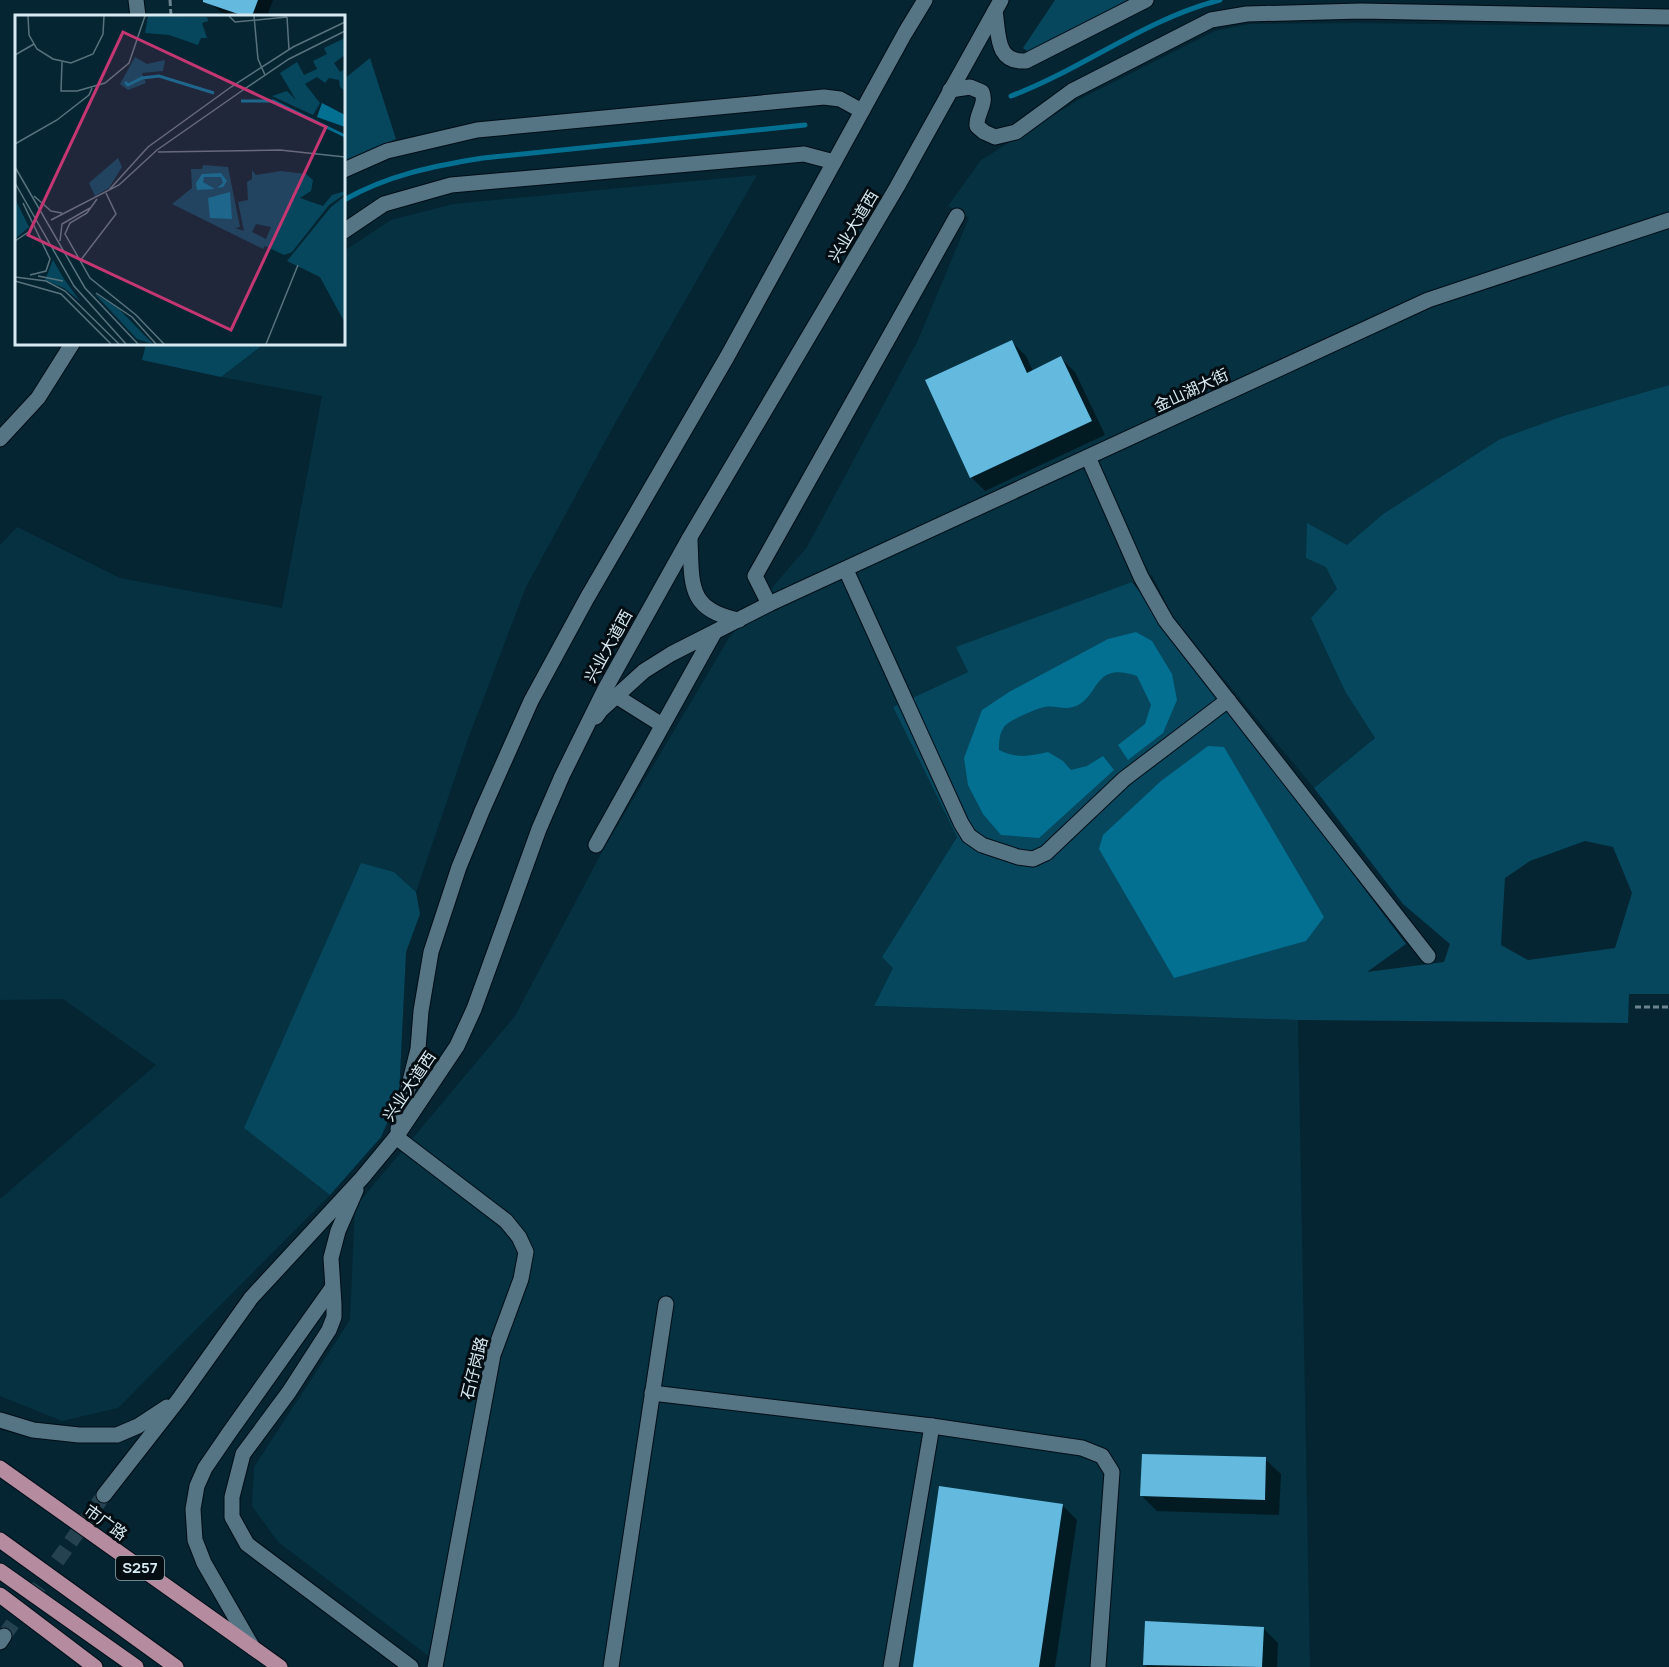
<svg xmlns="http://www.w3.org/2000/svg" width="1669" height="1667" viewBox="0 0 1669 1667" font-family="Manrope,'Noto Sans SC',sans-serif">
<rect width="100%" height="100%" fill="#052532"/>
<g fill="#053141">
<path d="M1356 23 1669 27V385L1563 416 1500 439 1383 514 1346 546 1308 524 1337 589 1346 693 1375 738 1314 788 1174 619 1152 575 957 647 968 672 893 707 957 837 882 957 894 967 874 1006 1298 1020 1310 1667H443L278 1542 252 1506 254 1467 350 1320 355 1207 515 1016 603 850 729 638 807 547 918 340 969 218 948 206 981 160 1080 99 1215 31 1249 24Z"/>
<path d="M757 175 619 416 526 587 468 739 416 892 394 872 245 1128 330 1195 118 1408 62 1421 0 1396V1199L156 1065 63 999 0 1000V545L17 527 120 578 282 608 322 396 221 377 264 344H344V251L391 220 453 204Z"/>
</g>
<g fill="#07475d" fill-rule="evenodd">
<path d="M1055 0H1133L1030 53 1023 48Z"/>
<path d="M370 58 396 139 344 161V79Z"/>
<path d="M146 344H264L221 377 142 360Z"/>
<path d="M1669 385V994H1629L1628 1023 1298 1020 874 1006 893 968 882 957 957 837 893 707 968 672 956 647 1132 582 1406 944 1367 972 1444 962 1450 944 1403 904 1314 788 1375 738 1346 693 1311 618 1337 589 1326 567 1306 558 1307 523 1347 545 1383 514 1500 439 1563 416ZM1585 841 1613 847 1632 893 1615 948 1528 960 1501 945 1505 878 1530 861Z"/>
<path d="M361 863 394 872 416 892 420 914 406 952 399 1096 381 1137 330 1195 244 1128Z"/>
</g>
<g fill="#036f91">
<path d="M1136 632 1152 641 1172 674 1177 700 1163 733 1128 760 1118 745 1145 724 1151 705 1137 676C1091 660 1100 700 1073 707 1064 710 1054 705 1045 707 1037 708 1008 721 1004 727 999 734 999 742 999 750 1018 759 1029 756 1048 752L1063 761 1071 770 1087 766 1103 756 1114 770 1039 838 1001 835 983 814 968 785 964 758 982 710 1009 692 1108 639Z"/>
<path d="M1208 746 1224 747 1324 917 1306 941 1174 978 1099 849 1103 835 1161 781Z"/>
</g>
<g fill="#0007">
<path d="M213 0H273L267 16H226L211 4Z"/>
<path d="M1012 342 1026 356 1033 371 1061 358 1075 372 1105 435 985 491 971 477Z"/>
<path d="M1265 1459 1281 1474 1279 1515 1157 1511 1142 1496Z"/>
<path d="M1062 1505 1077 1520 1055 1667H914Z"/>
<path d="M1263 1628 1278 1643 1277 1667H1147L1144 1664Z"/>
</g>
<g fill="none" stroke-linecap="round" stroke-linejoin="round">
<g stroke="#036f91" stroke-width="5">
<path d="M1011 96C1083 69 1145 19 1220 0"/>
<path d="M344 200C388 175 433 166 483 158L805 125"/>
</g>
</g>
<g fill="#63b9de">
<path d="M203 0H258L252 16H244L203 2Z"/>
<path d="M1012 340 1027 373 1061 356 1092 421 970 478 925 380Z"/>
<path d="M1142 1454 1266 1457 1265 1500 1140 1496Z"/>
<path d="M939 1486 1063 1504 1039 1667H913Z"/>
<path d="M1145 1621 1264 1627 1262 1667 1143 1665Z"/>
</g>
<g fill="none" stroke-linecap="round" stroke-linejoin="round">
<path stroke="#24424f" stroke-width="15" stroke-dasharray="15 8" stroke-linecap="butt" d="M4 1636 104 1495"/>
<defs>
<g id="minor">
<path d="M136 0 138 16"/>
<path d="M995 11C999 34 995 63 1026 61L1146 0"/>
<path d="M950 90 970 87 982 92C987 105 976 113 977 126L984 132 995 137 1016 132 1072 91 1211 20 1247 14 1361 11 1669 17"/>
<path d="M344 170 387 151 477 130 824 97 840 99 862 111"/>
<path d="M344 231 384 204 451 185 804 154 834 162"/>
<path d="M0 439 38 398 72 344"/>
<path d="M1088 457 1141 577 1166 621 1428 956"/>
<path d="M690 539C692 584 687 610 739 620"/>
<path d="M846 570 961 823 969 836 982 845 1018 857 1033 859 1046 853 1124 779 1228 700"/>
<path d="M769 604 755 576 957 216"/>
<path d="M616 696 662 725"/>
<path d="M596 717 601 710 644 671 671 654 769 604 1428 300 1669 220"/>
<path d="M596 845 714 633"/>
<path d="M398 1129 418 1049 421 1011 431 952 459 867 482 811 531 701 587 598 727 357 905 33 925 0"/>
<path d="M396 1137 506 1221 519 1237 526 1252 521 1279 493 1355 435 1667"/>
<path d="M356 1190 338 1231 331 1258 334 1304V1317L329 1330 289 1392 243 1454 232 1497V1517L247 1544 411 1667"/>
<path d="M652 1393 932 1426 1082 1448 1102 1456 1112 1472 1098 1667"/>
<path d="M0 1420 33 1430 79 1435H117L138 1426 167 1407"/>
<path d="M104 1495 179 1399 251 1298 362 1178 396 1137 457 1046 474 1009 539 829 562 776 604 691 690 537 897 187 1001 0"/>
<path d="M0 1642 4 1636"/>
<path d="M253 1648 204 1563 195 1540 193 1509 197 1486 205 1468 229 1433 332 1288"/>
<path d="M611 1667 666 1304"/>
<path d="M891 1667 932 1426"/>
</g>
<g id="major">
<path d="M0 1468 280 1667"/>
<path d="M0 1540 176 1667"/>
<path d="M0 1571 136 1667"/>
<path d="M0 1595 95 1667"/>
</g>
</defs>
<use href="#minor" stroke="#000d16" stroke-width="17"/>
<use href="#major" stroke="#000d16" stroke-width="17"/>
<g stroke="#6c8590" stroke-width="3" stroke-dasharray="6 3" stroke-linecap="butt">
<path d="M170 0 171 16"/>
<path d="M1635 1007H1669"/>
</g>
<use href="#minor" stroke="#557584" stroke-width="15"/>
<use href="#major" stroke="#b48b9f" stroke-width="15"/>
</g>
<g text-anchor="middle" stroke-width="6" stroke-linejoin="round" paint-order="stroke">
<rect fill="#030d12" stroke="#97a7ae" stroke-width="1.5" x="116" y="1556" width="48" height="24" rx="4.5"/>
<g font-size="15" font-weight="bold" fill="#d7e9f1">
<text x="140" y="1573">S257</text>
</g>
<g font-size="16" fill="#d7e9f1" stroke="#030d12">
<text transform="translate(853 226) rotate(-59)" y="6">兴业大道西</text>
<text transform="translate(1191 390) rotate(-25)" y="6">金山湖大街</text>
<text transform="translate(608 646) rotate(-61)" y="6">兴业大道西</text>
<text transform="translate(409 1086) rotate(-56)" y="6">兴业大道西</text>
<text transform="translate(474 1368) rotate(-76)" y="6">石仔岗路</text>
<text transform="translate(106 1522) rotate(36)" y="6">市广路</text>
</g>
</g>
<g transform="translate(15 15)">
<rect width="330" height="330" fill="#052532"/>
<path d="M133 1 192 2 193 6 187 8 192 23H186L183 30 154 20 130 18ZM330 23V40L319 48 325 57 330 54V76L325 72 324 65 314 63 310 68 302 62 290 69 305 88 298 100 257 81 272 76 281 85 265 58 282 47 289 60 302 54 298 46 312 39 309 33ZM120 42 132 49 150 45 148 56 127 58 131 68 113 75 105 69ZM103 143 107 152 94 173 80 181 74 168ZM188 150 213 152 225 212 220 213 229 216 223 187 233 185 232 167 237 164V155L241 160 266 156 291 159 298 165 296 176 285 183 308 191 317 180 330 176V179L314 190 277 237 269 240 250 231 248 234 157 189 177 173 176 154H187ZM241 209 256 212 251 224 237 217ZM330 181V308L305 262 272 246 316 192ZM0 184 14 212 0 224ZM38 245 49 264 65 286 49 273 30 265ZM80 279 103 293 138 329 122 324Z" fill="#07475d" fill-rule="evenodd"/>
<path d="M307 88 330 100V112L302 102ZM206 158 212 166 208 172 202 173 208 168 206 162H189L188 167 200 174 182 175 181 168 187 159ZM215 177 217 204 195 203 193 183Z" fill="#036f91"/>
<path fill="none" stroke="#036f91" stroke-width="3" d="M110 67 113 70 127 63 144 61 199 78M226 86H258L330 121"/>
<path fill="none" stroke="#59737e" stroke-width="1.5" d="M13 1 14 20 22 34 38 44 56 48 78 39 88 19 89 1M214 1 220 7 272 2M239 1 243 44 250 60M272 2 274 35M0 40 19 29M47 47 46 76H62L90 68 114 48 130 1M0 129 42 105 74 80 77 73M143 137 265 135 330 142M0 152 70 273 123 329M0 168 59 271 111 329M94 175 133 132 216 72 278 32 330 7M19 181 36 196 47 198M82 184 72 198 55 208 50 219 75 263 121 300 149 329M8 188 35 244 31 256 15 260M36 205 104 170 142 135 228 75 274 44 330 16M0 226 15 216M45 226 47 209 75 193M65 246 101 199 91 178M23 261 48 266M0 262 31 266 50 276 104 329M0 266 46 279 96 329M81 278 117 302 141 329M251 329 283 250"/>
<path fill="#c53772" fill-opacity="0.15" stroke="#c53772" stroke-width="3" d="M108 17 311 112 216 315 13 220Z"/>
<rect width="330" height="330" fill="none" stroke="#d7e9f1" stroke-width="3"/>
</g>
</svg>
